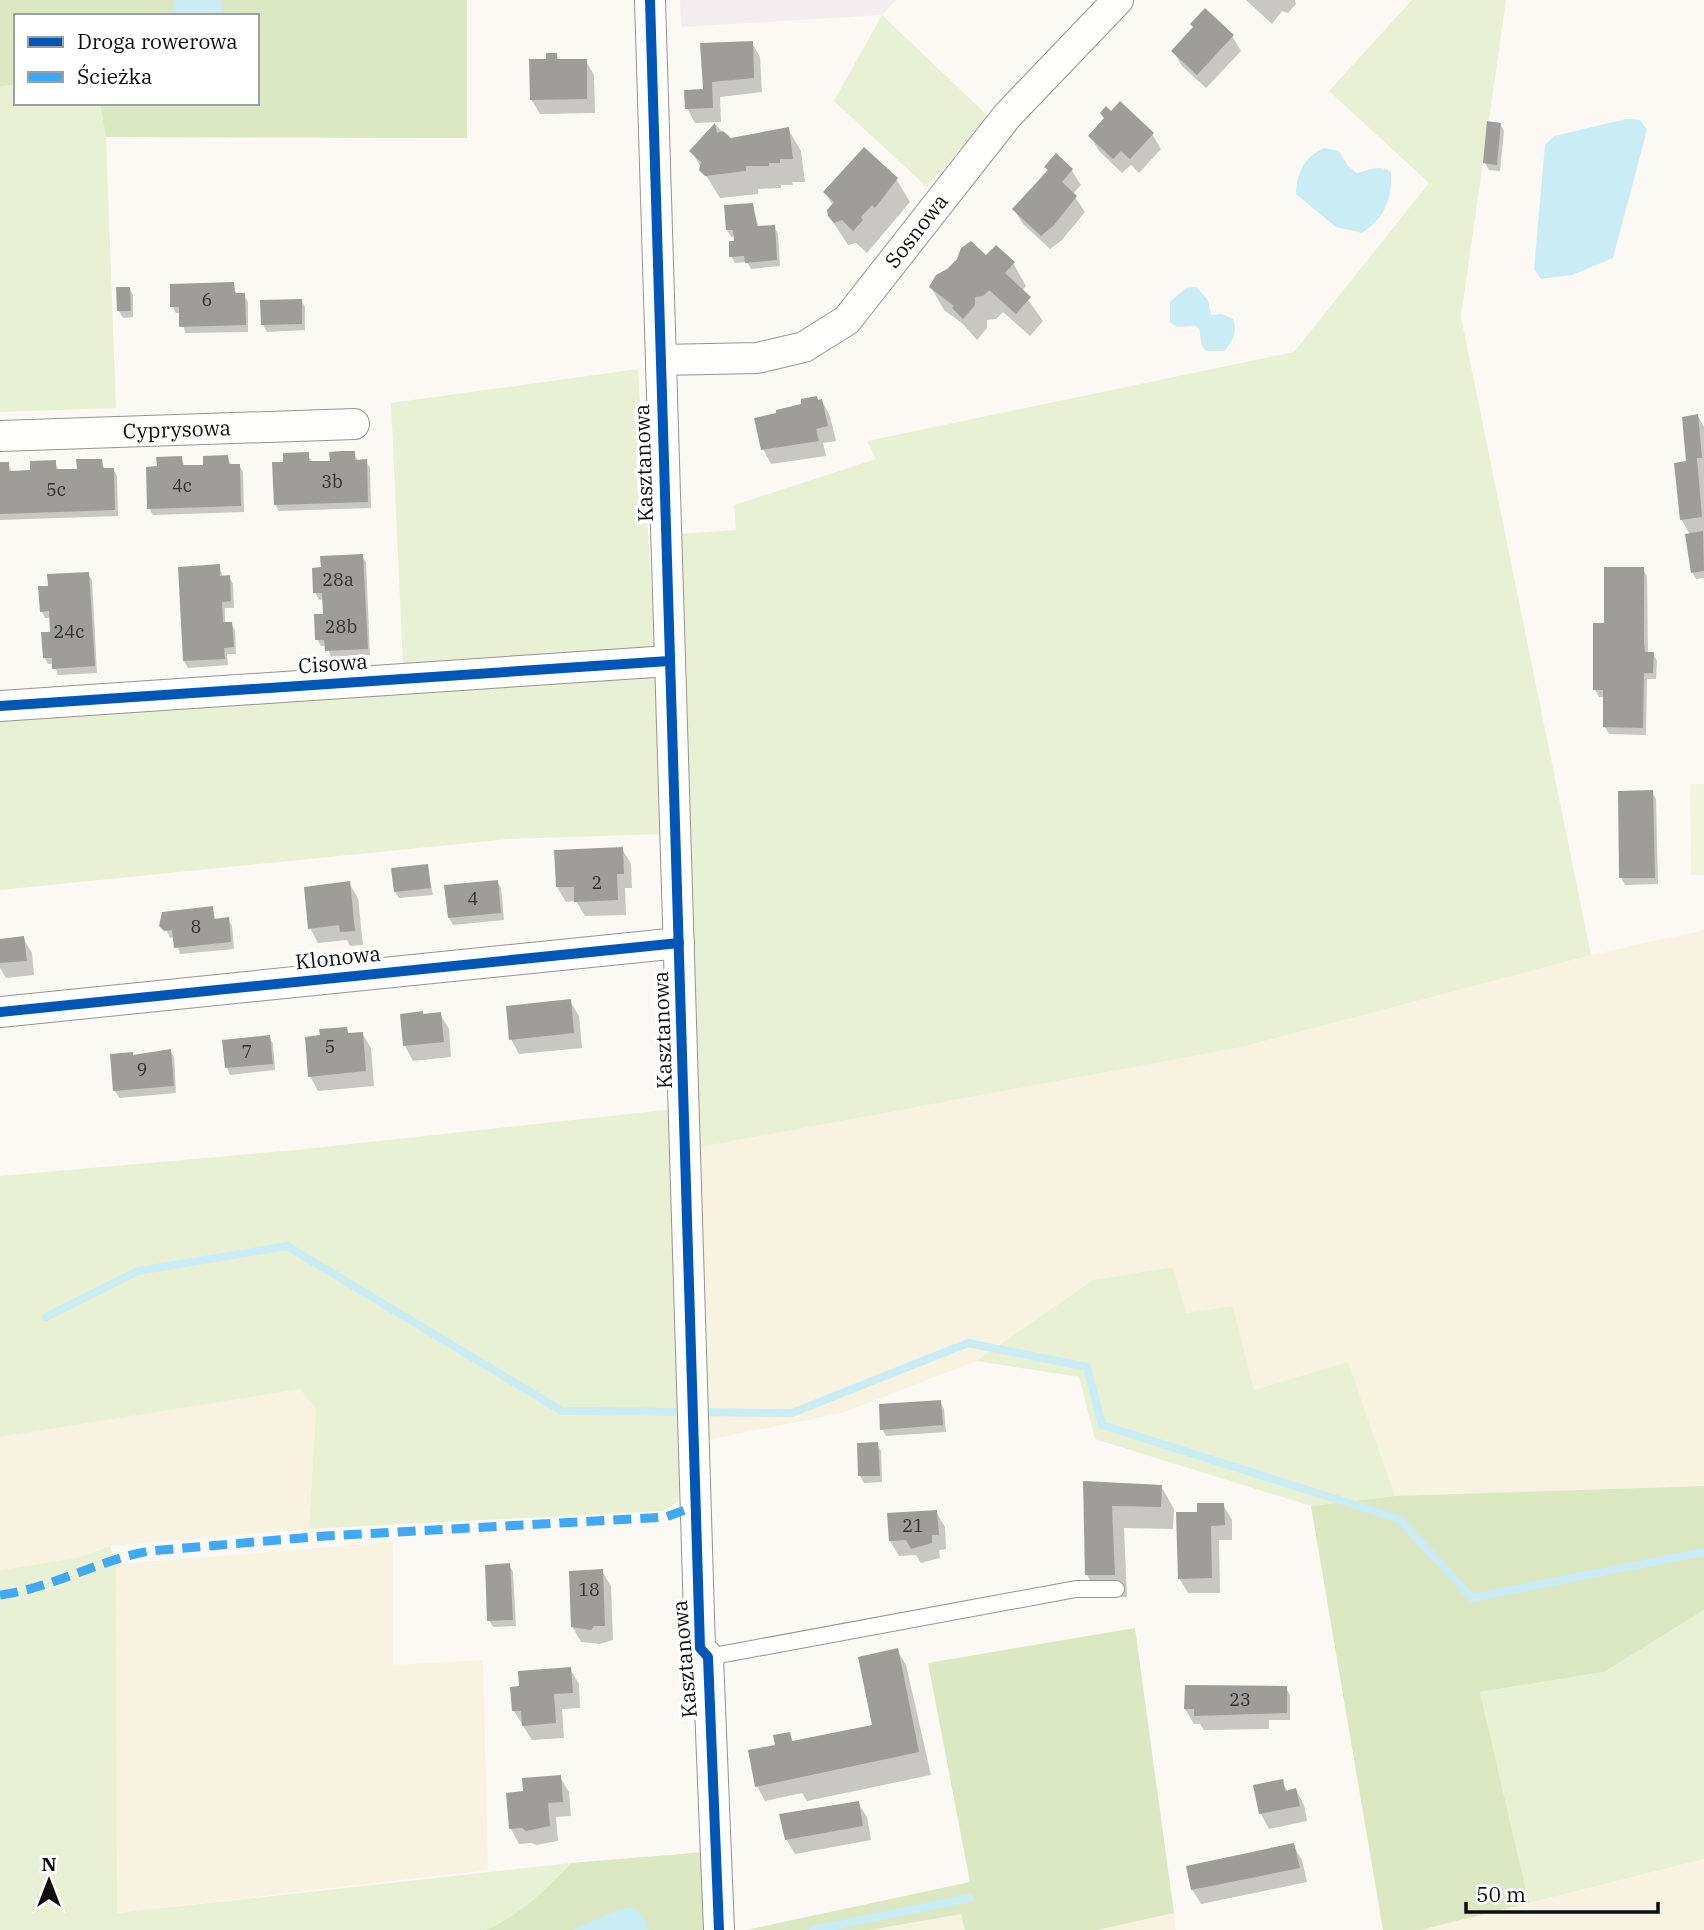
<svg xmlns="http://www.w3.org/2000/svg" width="1704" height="1930" viewBox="0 0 1704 1930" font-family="'IBM Plex Serif',serif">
<rect width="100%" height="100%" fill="#fcf9f4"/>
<path fill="#f3edf0" d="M680 0H896L882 15 681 27Z"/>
<g fill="#f8f2e1">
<path d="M1704 930V1486L1395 1496 1348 1363 1254 1390 1233 1306 1186 1313 1172 1267 1093 1280 976 1361 842 1413 702 1441 695 1148 1242 1047 1591 955Z"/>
<path d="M301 1388 316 1408 309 1529 110 1546 77 1558 0 1570V1437Z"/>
<path d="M393 1542V1665L483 1660 488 1870 117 1913 116 1564Z"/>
<path d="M1704 1859V1930H1421L1529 1903Z"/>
<path d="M961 1913 965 1930H870Z"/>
<path d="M1174 1913 1176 1930H1097Z"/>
</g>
<g fill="#e9f1d4">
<path d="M1412 0H1506L1461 317 1591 955 1242 1047 695 1148 677 534 736 530 734 505 876 459 867 441 1294 352 1429 183 1329 91Z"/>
<path d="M882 15 989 117 927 187 834 101Z"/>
<path d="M16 85V103H100L106 137 116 408 0 412V86Z"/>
<path d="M638 369 655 647 403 665 391 403Z"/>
<path d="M656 672 665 834 509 839 0 890V716Z"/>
<path d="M675 1109 683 1498 663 1511 309 1529 316 1408 300 1389 0 1437V1176L295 1150Z"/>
<path d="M1173 1267 1186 1313 1233 1306 1254 1390 1348 1362 1395 1496 1311 1506 1095 1439 1079 1377 976 1361 1093 1280Z"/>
<path d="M110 1546 116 1564 117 1913 571 1863C546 1890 520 1915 486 1930H0V1570L77 1558Z"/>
<path d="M1704 1610V1859L1529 1903 1480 1692 1604 1672Z"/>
</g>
<g fill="#dbe8c2">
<path d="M0 0H467V138L106 137 100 103H257V16H16V85L0 86Z"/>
<path d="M1704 1486V1610L1604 1672 1480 1692 1529 1903 1421 1930H1383L1311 1506 1395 1496Z"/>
<path d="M1135 1628 1174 1913 1097 1930H965L961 1914 870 1930H746L970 1882 928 1663Z"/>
<path d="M705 1852 711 1930H486C520 1915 546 1890 571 1863Z"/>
</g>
<path fill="#f2f5de" d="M1690 784H1704V875H1691Z"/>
<g fill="#caecf5">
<path d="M175 0H221L223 16H170Z"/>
<path d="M1626 119 1640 120 1647 130 1613 258 1572 275 1541 279 1534 269 1545 145 1554 136Z"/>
<path d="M1324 148 1339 151 1348 166 1357 173C1369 170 1381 164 1391 172 1393 198 1384 219 1362 233L1336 227 1296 194C1296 174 1305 156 1324 148Z"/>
<path d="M1196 287 1208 300 1211 315 1222 314 1233 319C1238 332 1233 341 1224 351H1206L1202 346 1199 329 1195 326 1177 327 1170 322V302L1186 288Z"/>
<path d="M632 1907 643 1916 649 1930H572L618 1910Z"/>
</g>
<g fill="#0003">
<path d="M1295 0 1296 4 1288 13 1282 11 1272 24 1246 0Z"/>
<path d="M1232 36 1241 51 1206 88 1182 66 1173 51Z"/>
<path d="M752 43 760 57 762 92 720 97 721 122 695 123 687 108 705 90 702 45Z"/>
<path d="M556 55 560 61H586L594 75 595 113 540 114 531 99 548 61Z"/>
<path d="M1500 124 1504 131 1500 171 1489 170 1485 163Z"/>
<path d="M716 125 730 140 788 129 801 151 805 182H792L793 185H781V188L758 189V194L720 198 691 151Z"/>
<path d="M1152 134 1161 149 1139 173 1131 165 1122 173 1099 151 1090 136Z"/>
<path d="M1056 156 1072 171 1081 185 1073 194 1085 212 1062 240 1050 249 1023 224 1014 210 1049 172 1046 167Z"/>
<path d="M896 179 910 202 867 253 856 243 848 245 829 216 833 206 825 192Z"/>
<path d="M752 205 759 228 774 227 778 234 780 266 751 269 747 262 735 263 731 256 735 236 731 237 727 230Z"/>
<path d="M986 257 1013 263 1026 286 1022 291 1043 321 1030 336 1003 312 996 319 987 320V328L977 340 963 324 944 310 931 287Z"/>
<path d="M233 284 237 295H244L248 302V332L185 333 181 313H176L172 306Z"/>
<path d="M129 288 133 295V317L123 318 119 311Z"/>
<path d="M301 300 305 307V330L267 332 263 325Z"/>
<path d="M822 401 830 416 836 441 823 443 826 456 771 464 763 449 803 405Z"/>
<path d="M1698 416 1704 427V578L1696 579 1692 572 1690 535 1682 520 1676 464 1688 463Z"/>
<path d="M354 453 358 461H366L370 468 371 508 279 511 275 504 285 464 308 454 312 463 331 462Z"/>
<path d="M227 456 231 465H239L243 472 244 512 153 515 149 508 158 468 181 458 185 467 205 466Z"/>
<path d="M101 460 105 470 113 469 117 476 118 516 0 520V464L8 463 12 473 32 472 55 462 59 471H78Z"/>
<path d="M362 556 366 562 370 655 331 657 327 646H321L317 639 325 615 324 599 319 600 315 593 322 569Z"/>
<path d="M219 566 223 577H229L233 584 234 608H225V624L231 623 235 630 236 654H227L228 665 188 668 184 661 179 569Z"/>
<path d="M1643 569 1647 576 1648 654H1653L1657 661 1656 679H1647L1646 735 1609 734 1605 727V697H1599L1595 690 1605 625Z"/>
<path d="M88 574 92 580 97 673 58 675 54 664H48L44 657 52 634 51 618H45L42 612 49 587Z"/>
<path d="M1652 792 1656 799 1658 884 1625 885 1621 878Z"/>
<path d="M622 849 631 864 632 888H625L626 915 585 916 576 901 566 902 557 887Z"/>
<path d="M427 866 433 895 399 898 395 892Z"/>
<path d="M497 882 501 888 504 920 453 925 449 918Z"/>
<path d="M349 883 358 898 363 945 350 946 347 940 318 943 310 928Z"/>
<path d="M212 908 216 920 228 919 232 926 234 949 180 954 175 937 170 938 161 918 163 914Z"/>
<path d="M23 938 32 953 34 975 6 978 0 968V941Z"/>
<path d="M570 1001 579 1016 582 1048 519 1054 511 1039Z"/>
<path d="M440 1014 449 1029 451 1057 413 1061 405 1046Z"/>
<path d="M346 1029 349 1035 362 1033 371 1048 374 1086 318 1091 310 1076Z"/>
<path d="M269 1037 273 1044 275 1070 230 1075 227 1068 224 1042Z"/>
<path d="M170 1051 174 1057 176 1093 119 1098 115 1091 134 1056Z"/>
<path d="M940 1402 944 1409 946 1432 886 1436 882 1429Z"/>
<path d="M877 1444 881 1451 882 1482 864 1483 860 1476Z"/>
<path d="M1085 1483 1161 1486 1174 1509 1173 1529 1124 1528 1127 1597 1100 1598 1087 1575Z"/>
<path d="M1223 1505 1232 1520V1540H1219L1220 1593H1188L1179 1578 1199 1513Z"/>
<path d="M936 1512 945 1527 946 1549 939 1550 940 1558 921 1563 916 1555 899 1556 890 1541Z"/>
<path d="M509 1565 513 1572 516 1626 493 1627 489 1620Z"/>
<path d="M602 1571 611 1586 613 1640 600 1644 581 1642 572 1626Z"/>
<path d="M897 1650 906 1665 931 1775 807 1801 802 1793 765 1801 757 1786 778 1746 789 1734 794 1743 875 1726Z"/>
<path d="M570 1669 579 1684 580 1708 562 1709 564 1738 532 1740 514 1711Z"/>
<path d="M1286 1688 1290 1695V1720H1269V1729L1204 1730 1200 1724H1194L1185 1709Z"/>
<path d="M560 1777 569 1792 571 1816 556 1817 558 1841 536 1845 532 1843 519 1844 511 1829 525 1793Z"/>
<path d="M1282 1781 1288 1792 1296 1790 1304 1805 1307 1821 1269 1829 1261 1814 1255 1787Z"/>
<path d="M858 1803 867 1817 871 1840 795 1854 786 1839Z"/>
<path d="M1293 1845 1302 1860 1307 1882 1201 1904 1192 1889Z"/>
</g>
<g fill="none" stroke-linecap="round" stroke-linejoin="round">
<g stroke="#caecf5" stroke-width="8">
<path d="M46 1317 138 1271 287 1246 562 1411 687 1412"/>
<path d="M700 1412 792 1413 968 1343 1087 1367 1102 1425 1399 1519 1472 1598 1704 1552"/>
<path d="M813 1930 970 1898"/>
</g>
</g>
<g fill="#a09c99">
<path d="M1205 8 1234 35 1197 75 1171 51 1193 27 1190 24Z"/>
<path d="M753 41 754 78 712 82 713 108 685 109 684 90 703 89 700 43Z"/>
<path d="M546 53H557V59H587V99L530 100 529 59H546Z"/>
<path d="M1120 101 1154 133 1130 159 1121 151 1113 159 1088 136 1104 118 1100 113 1106 106 1111 111Z"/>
<path d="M1487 121 1501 123 1497 165 1483 163Z"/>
<path d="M715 123 717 133 723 131 731 138 789 127 793 159H780V163H769V166H746V171L705 176 699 170 701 162 689 151Z"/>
<path d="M864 147 898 178 875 208 872 205 861 217 863 220 853 231 842 220 834 223 828 216 827 210 834 202 823 192Z"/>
<path d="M1056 153 1073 169 1062 182 1077 196 1054 225 1041 236 1012 209 1048 170 1044 167Z"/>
<path d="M753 203 757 226 775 225 777 260 745 263 744 256 729 257V241H734L733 230H726L724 205Z"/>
<path d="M971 241 986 255 996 245 1015 262 1005 273 1031 297 1016 314 989 290 983 296 975 297V305L963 319 952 308 954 306 929 287 936 275 947 269 957 259 961 248Z"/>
<path d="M234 282 235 293H245L246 325 179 327V307H170V284Z"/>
<path d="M116 287H130L131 311H117Z"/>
<path d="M302 299V324L261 325 260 300Z"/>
<path d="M817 396 818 400 822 399 828 426 816 429 819 441 761 450 754 418 776 413V410L801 404V399Z"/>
<path d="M1698 414 1702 458H1697L1702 517 1680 520 1674 463 1686 461 1682 417Z"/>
<path d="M342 451H355V460L367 459 368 502 274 505 272 462H283V453L309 452V461H330L329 452Z"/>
<path d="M228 455 229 464H240L241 506 147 509 146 467 157 466 156 457 182 456 183 465H203V456Z"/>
<path d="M76 459H102L103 468H114L115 510 0 514V462H9V471L30 470V461L56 460V469H77Z"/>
<path d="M1703 531 1704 571 1691 573 1685 534Z"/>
<path d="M363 554 368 649 325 651 324 640H315L314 614H323L322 593H313L312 568 321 567 320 556Z"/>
<path d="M220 564V576L230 575 231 601 222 602 223 622H232L234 647 224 648 225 659 183 661 178 567Z"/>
<path d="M1604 567H1644V643L1645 652H1654L1653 673H1644L1643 728 1603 727V690H1593V623H1604Z"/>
<path d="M89 572 95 666 52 669V658H43L41 632H50L49 611 40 612 38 586H48L47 574Z"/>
<path d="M1653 790 1655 878H1619L1618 791Z"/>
<path d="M623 847 624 874H617L618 900 574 902V887H556L554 850Z"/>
<path d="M428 864 431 888 394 892 391 868Z"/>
<path d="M498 880 501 913 448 918 444 885Z"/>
<path d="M350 881 355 931 340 932 339 925 308 929 304 887Z"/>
<path d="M213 906 214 919 229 917 231 942 174 948 172 930 164 931 159 926 162 912Z"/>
<path d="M24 936 27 961 0 963V939Z"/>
<path d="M571 999 574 1033 509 1040 506 1006Z"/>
<path d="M423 1011V1014L441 1012 444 1042 403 1046 400 1014Z"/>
<path d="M347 1027 348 1033 363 1032 366 1071 308 1077 305 1037 320 1035 319 1029Z"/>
<path d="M270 1035 273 1064 225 1068 222 1040Z"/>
<path d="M171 1049 174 1086 113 1091 110 1054 133 1052V1055Z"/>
<path d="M941 1400 943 1425 880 1430 879 1404Z"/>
<path d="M878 1442 880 1476H858L857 1443Z"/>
<path d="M1083 1481 1162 1485 1161 1507 1112 1506 1115 1575H1085Z"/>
<path d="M1197 1503H1224L1225 1525 1211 1526 1212 1578 1178 1579 1176 1512H1197Z"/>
<path d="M937 1510 939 1535H932V1543L911 1549 906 1540 889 1541 887 1513Z"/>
<path d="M510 1563 513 1620 487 1621 485 1565Z"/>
<path d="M603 1569 605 1626H594L591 1630 571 1627 569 1571Z"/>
<path d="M898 1648 919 1752 755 1787 748 1750 775 1745 773 1735 790 1732 792 1741 872 1725 858 1657Z"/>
<path d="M571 1667 573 1693 554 1694 556 1723 522 1726 521 1711H512L510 1687 519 1686 518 1671Z"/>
<path d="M1185 1685 1287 1686V1713L1194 1716V1709H1184Z"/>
<path d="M561 1775 563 1802 548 1803 550 1826 526 1831 522 1828 509 1829 506 1793 523 1791 522 1778Z"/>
<path d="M1283 1779 1285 1791 1296 1788 1300 1806 1259 1814 1253 1785Z"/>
<path d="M859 1801 863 1826 785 1840 779 1814Z"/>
<path d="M1294 1843 1300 1868 1191 1890 1186 1866Z"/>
</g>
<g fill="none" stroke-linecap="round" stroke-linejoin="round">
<defs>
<path id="lane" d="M708 1657 1076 1589H1116"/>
<g id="street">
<path d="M650 0 700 1648 708 1657 719 1930"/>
<path id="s1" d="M661 360 757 358 804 347 847 320 1007 116 1118 0"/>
<path id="s2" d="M0 436 354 424"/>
<path d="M0 706 669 661"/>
<path d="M0 1012 679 943"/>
</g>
</defs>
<use href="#lane" stroke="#969492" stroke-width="18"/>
<use href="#street" stroke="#969492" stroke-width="32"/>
<use href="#lane" stroke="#fffefd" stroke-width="16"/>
<use href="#street" stroke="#fffefd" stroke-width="30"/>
<path stroke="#3fa9f5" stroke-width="9" stroke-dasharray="18 9" stroke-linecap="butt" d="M0 1595C53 1588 98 1560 150 1551L325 1536 666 1517 696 1506"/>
<defs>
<g id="cycleway">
<path d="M650 0 700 1648 708 1657 719 1930"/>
<path d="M0 706 669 661"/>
<path d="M0 1012 679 943"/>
</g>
</defs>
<use href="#cycleway" stroke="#fff" stroke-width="15"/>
<use href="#cycleway" stroke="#0057b8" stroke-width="10"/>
</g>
<g text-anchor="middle" stroke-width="7" stroke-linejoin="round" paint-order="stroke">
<g font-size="18" fill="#333232">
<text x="207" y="306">6</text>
<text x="332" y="488">3b</text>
<text x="182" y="492">4c</text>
<text x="56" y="496">5c</text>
<text x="338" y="586">28a</text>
<text x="341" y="633">28b</text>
<text x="69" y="638">24c</text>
<text x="597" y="889">2</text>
<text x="473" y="905">4</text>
<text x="196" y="933">8</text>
<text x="330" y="1053">5</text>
<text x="247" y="1058">7</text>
<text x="142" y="1076">9</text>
<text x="913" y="1532">21</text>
<text x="589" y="1596">18</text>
<text x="1240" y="1706">23</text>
</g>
<g font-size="21" fill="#0f0f0f" stroke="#fff">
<text dy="7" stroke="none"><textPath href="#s1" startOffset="308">Sosnowa</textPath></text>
<text dy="7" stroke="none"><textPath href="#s2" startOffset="177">Cyprysowa</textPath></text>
<text transform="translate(644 463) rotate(-92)" y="7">Kasztanowa</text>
<text transform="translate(333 664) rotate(-4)" y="7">Cisowa</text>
<text transform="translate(338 958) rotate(-6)" y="7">Klonowa</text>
<text transform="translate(663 1030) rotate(-92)" y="7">Kasztanowa</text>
<text transform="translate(685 1659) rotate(-95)" y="7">Kasztanowa</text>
</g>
</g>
<rect x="14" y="14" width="245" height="91" fill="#ffffff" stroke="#9f9f9f" stroke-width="2"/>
<rect x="28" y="37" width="35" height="10" fill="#0057b8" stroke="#9f9f9f" stroke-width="2"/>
<text x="77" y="49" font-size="21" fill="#0f0f0f">Droga rowerowa</text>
<rect x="28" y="72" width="35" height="10" fill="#3fa9f5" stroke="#9f9f9f" stroke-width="2"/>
<text x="77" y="84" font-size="21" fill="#0f0f0f">Ścieżka</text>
<g transform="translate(49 1881)" stroke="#ffffff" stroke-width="5" paint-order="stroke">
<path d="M0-5L12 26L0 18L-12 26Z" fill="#0f0f0f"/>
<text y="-10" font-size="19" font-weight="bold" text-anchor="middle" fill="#0f0f0f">N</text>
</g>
<path d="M1466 1902v10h192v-10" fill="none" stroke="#0f0f0f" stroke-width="3.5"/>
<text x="1476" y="1902" font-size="21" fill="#0f0f0f" stroke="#ffffff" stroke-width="5" paint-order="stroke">50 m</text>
</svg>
